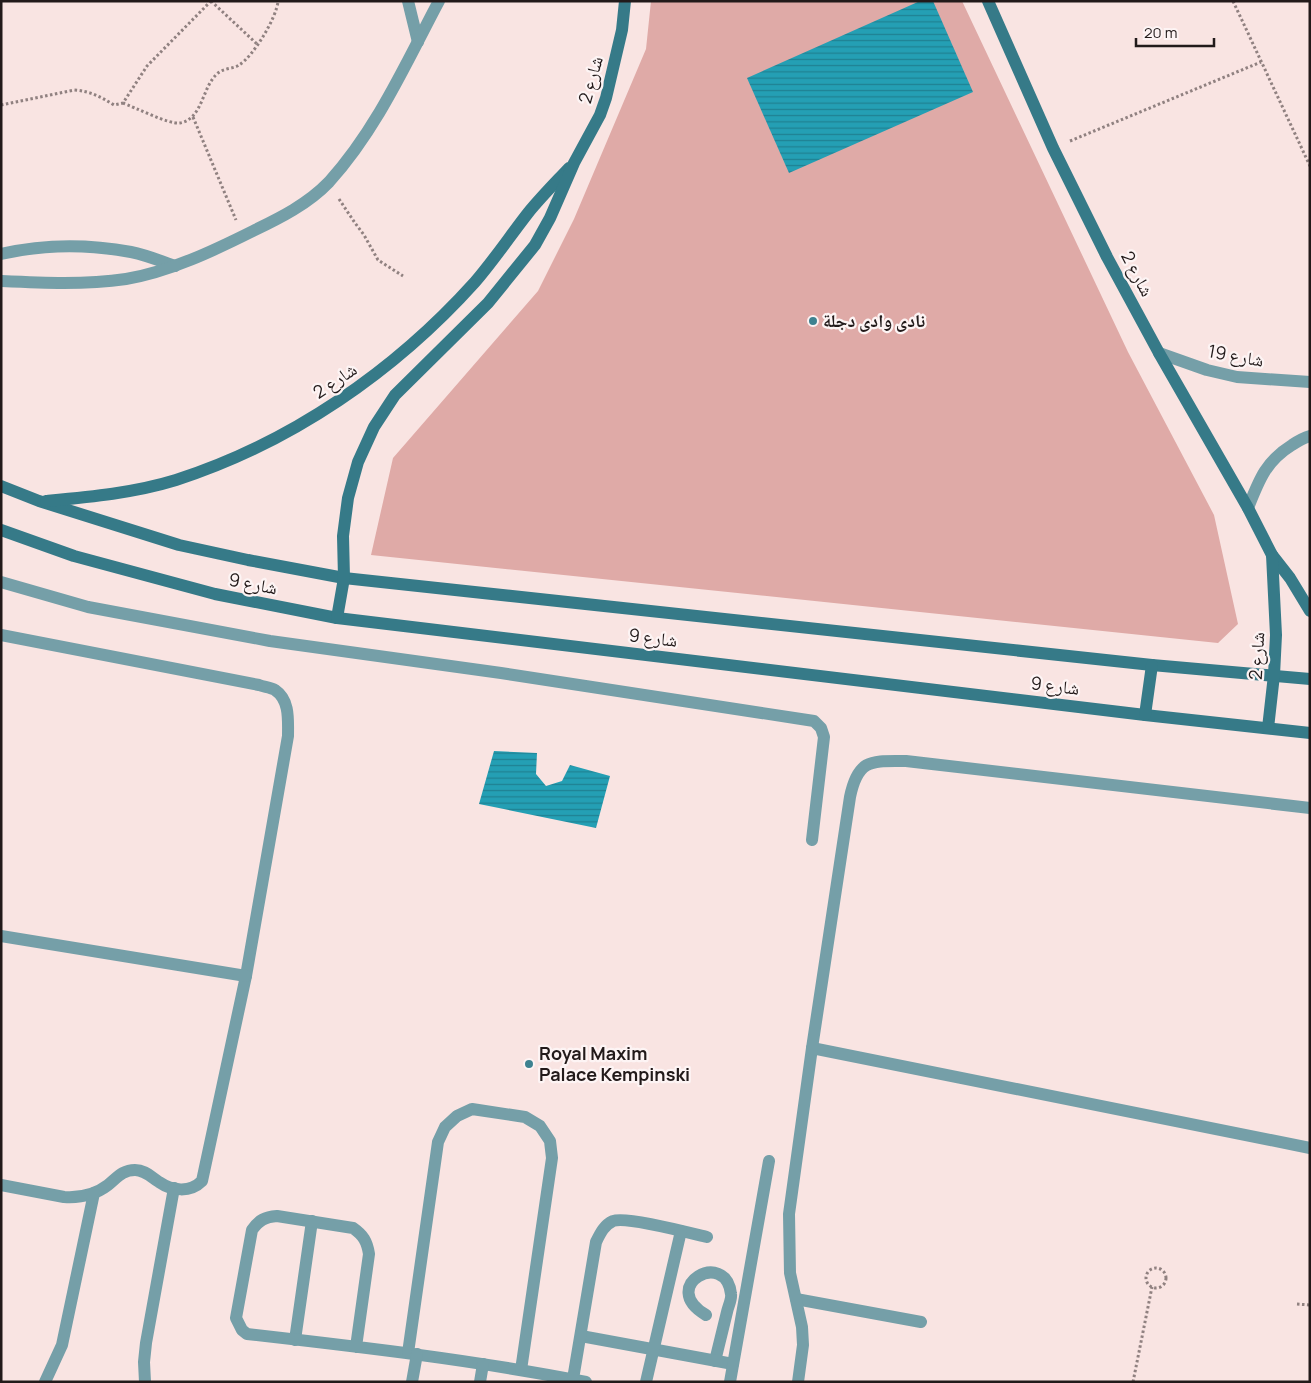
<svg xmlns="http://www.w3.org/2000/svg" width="1311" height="1383" viewBox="0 0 1311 1383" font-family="Manrope,'Noto Naskh Arabic',sans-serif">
<defs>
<pattern id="water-rules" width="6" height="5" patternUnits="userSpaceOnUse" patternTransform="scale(1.25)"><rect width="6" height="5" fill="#249fb4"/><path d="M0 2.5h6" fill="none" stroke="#1f8192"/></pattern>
</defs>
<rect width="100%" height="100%" fill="#f9e4e2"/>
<path fill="#dfaaa7" d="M651 1H962L1128 352 1214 515 1238 624 1218 643 371 555 393 458 538 291 574 219 646 49Z"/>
<g fill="url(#water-rules)">
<path d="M920 1H933L973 92 789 173 747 78Z"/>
<path d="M494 751 537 753 536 774 546 786 562 781 570 765 610 776 596 828 479 804Z"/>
</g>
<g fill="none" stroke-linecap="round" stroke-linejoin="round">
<g stroke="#908180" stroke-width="3" stroke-dasharray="2.5 2.5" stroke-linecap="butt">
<path d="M211 1 257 44"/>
<path d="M1233 1 1310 166"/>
<path d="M123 103C134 107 170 125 180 123 203 119 202 86 218 73 224 68 233 69 239 65 253 57 277 17 278 1"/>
<path d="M1 105 74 90C90 91 101 97 114 105L123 103 147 66 211 1"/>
<path d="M193 117 236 220"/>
<path d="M1070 141 1261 62"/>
<path d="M339 199 355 223 364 235 378 260 403 276"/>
<circle cx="1156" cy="1278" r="10"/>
<path d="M1297 1304 1310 1305"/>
<path d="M1133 1382 1152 1287"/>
</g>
<g stroke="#759fa8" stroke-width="12">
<path d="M796 1299 921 1322"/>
<path d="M706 1315C657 1286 726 1248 731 1294 732 1299 728 1307 727 1312 723 1328 719 1345 715 1361"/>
<path d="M581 1336 733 1364"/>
<path d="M295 1340 312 1221"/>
<path d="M356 1347 369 1254C367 1241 363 1235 353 1228L277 1216C265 1217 259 1220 252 1230L236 1318 242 1330 247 1334C361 1347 474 1360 586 1382"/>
<path d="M408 1353 438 1142 445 1127 457 1116 472 1109 525 1117 540 1126 550 1141 552 1158 521 1370"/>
<path d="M573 1379 596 1242C600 1234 604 1225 613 1221 626 1216 690 1233 707 1237"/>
<path d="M412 1382 417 1354"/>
<path d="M480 1382 483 1364"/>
<path d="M646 1382 681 1231"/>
<path d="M730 1382 769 1161"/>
</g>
<g stroke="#759fa8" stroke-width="12">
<path d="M408 1 418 42"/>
<path d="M1 254C44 244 88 244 131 252 146 255 161 261 175 266"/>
<path d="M1 281C43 283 84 285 126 279 169 272 215 250 253 231 280 218 308 204 329 182 377 129 406 63 439 1"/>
<path d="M1159 353 1207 370 1237 377 1310 382"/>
<path d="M1248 508C1259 480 1266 461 1292 445 1298 441 1303 438 1310 436"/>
<path d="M1 582 88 607 270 641 501 673 814 721 821 728 824 737 812 840"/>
<path d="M1 635 259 685C264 687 271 687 275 690 290 700 288 720 288 736L246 976 202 1181C190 1193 172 1191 159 1182 151 1177 145 1170 135 1170 122 1170 117 1178 108 1185 95 1195 79 1198 64 1197L1 1185"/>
<path d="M1 936 246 976"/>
<path d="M812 1048 1310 1148"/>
<path d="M45 1382 62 1345 94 1193"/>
<path d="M145 1382 144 1362 146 1343 174 1188"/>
<path d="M798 1382 803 1345 802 1327 790 1273 789 1214 812 1048 850 797C858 758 872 761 906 761L1310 808"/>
</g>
<g stroke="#367a88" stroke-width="12">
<path d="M988 1 1053 148 1107 257 1159 353 1248 508 1272 555 1290 578 1310 611"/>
<path d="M1 486 39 501 179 545 248 560 344 578 1152 665 1310 679"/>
<path d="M46 501C89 497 134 493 176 480 291 443 395 371 475 282 494 260 510 236 528 213 541 197 555 183 569 168"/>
<path d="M1 530 74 556 215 594 337 618 1145 715 1310 733"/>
<path d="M337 618 344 578 343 536 348 498 358 462 374 427 395 395 488 303 535 245 550 218 574 163 600 115 606 98 622 30 625 1"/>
<path d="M1145 715 1152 665"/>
<path d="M1268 728 1274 675 1276 635 1272 555"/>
</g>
</g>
<g fill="#3e8290" stroke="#fdf4f4" stroke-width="2">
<circle cx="813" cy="321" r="5"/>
<circle cx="529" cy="1064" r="5"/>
</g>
<g text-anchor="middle" stroke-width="4.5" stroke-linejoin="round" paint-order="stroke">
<g font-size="18" fill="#221a1a" stroke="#fdf4f4">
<text transform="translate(591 80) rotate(-75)" y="6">شارع 2</text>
<text transform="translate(1137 274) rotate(62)" y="6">شارع 2</text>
<text transform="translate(1236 356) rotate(10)" y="6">شارع 19</text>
<text transform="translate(335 381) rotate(-34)" y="6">شارع 2</text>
<text transform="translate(253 584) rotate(11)" y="6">شارع 9</text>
<text transform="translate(653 638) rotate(7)" y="6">شارع 9</text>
<text transform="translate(1257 656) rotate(-87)" y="6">شارع 2</text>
<text transform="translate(1055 686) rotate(7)" y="6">شارع 9</text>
</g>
<g font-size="18" font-weight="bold" fill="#221a1a" stroke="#fdf4f4" text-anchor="start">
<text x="823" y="327">نادى وادى دجلة</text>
<text x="539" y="1060">Royal Maxim<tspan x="539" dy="21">Palace Kempinski</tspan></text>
</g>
</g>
<rect width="1311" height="1383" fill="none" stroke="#221a1a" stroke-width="5"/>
<path d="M1136 38v8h78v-8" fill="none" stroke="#221a1a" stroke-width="2.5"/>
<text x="1144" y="38" font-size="15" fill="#221a1a" stroke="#fdf4f4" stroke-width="4" paint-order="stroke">20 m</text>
</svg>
